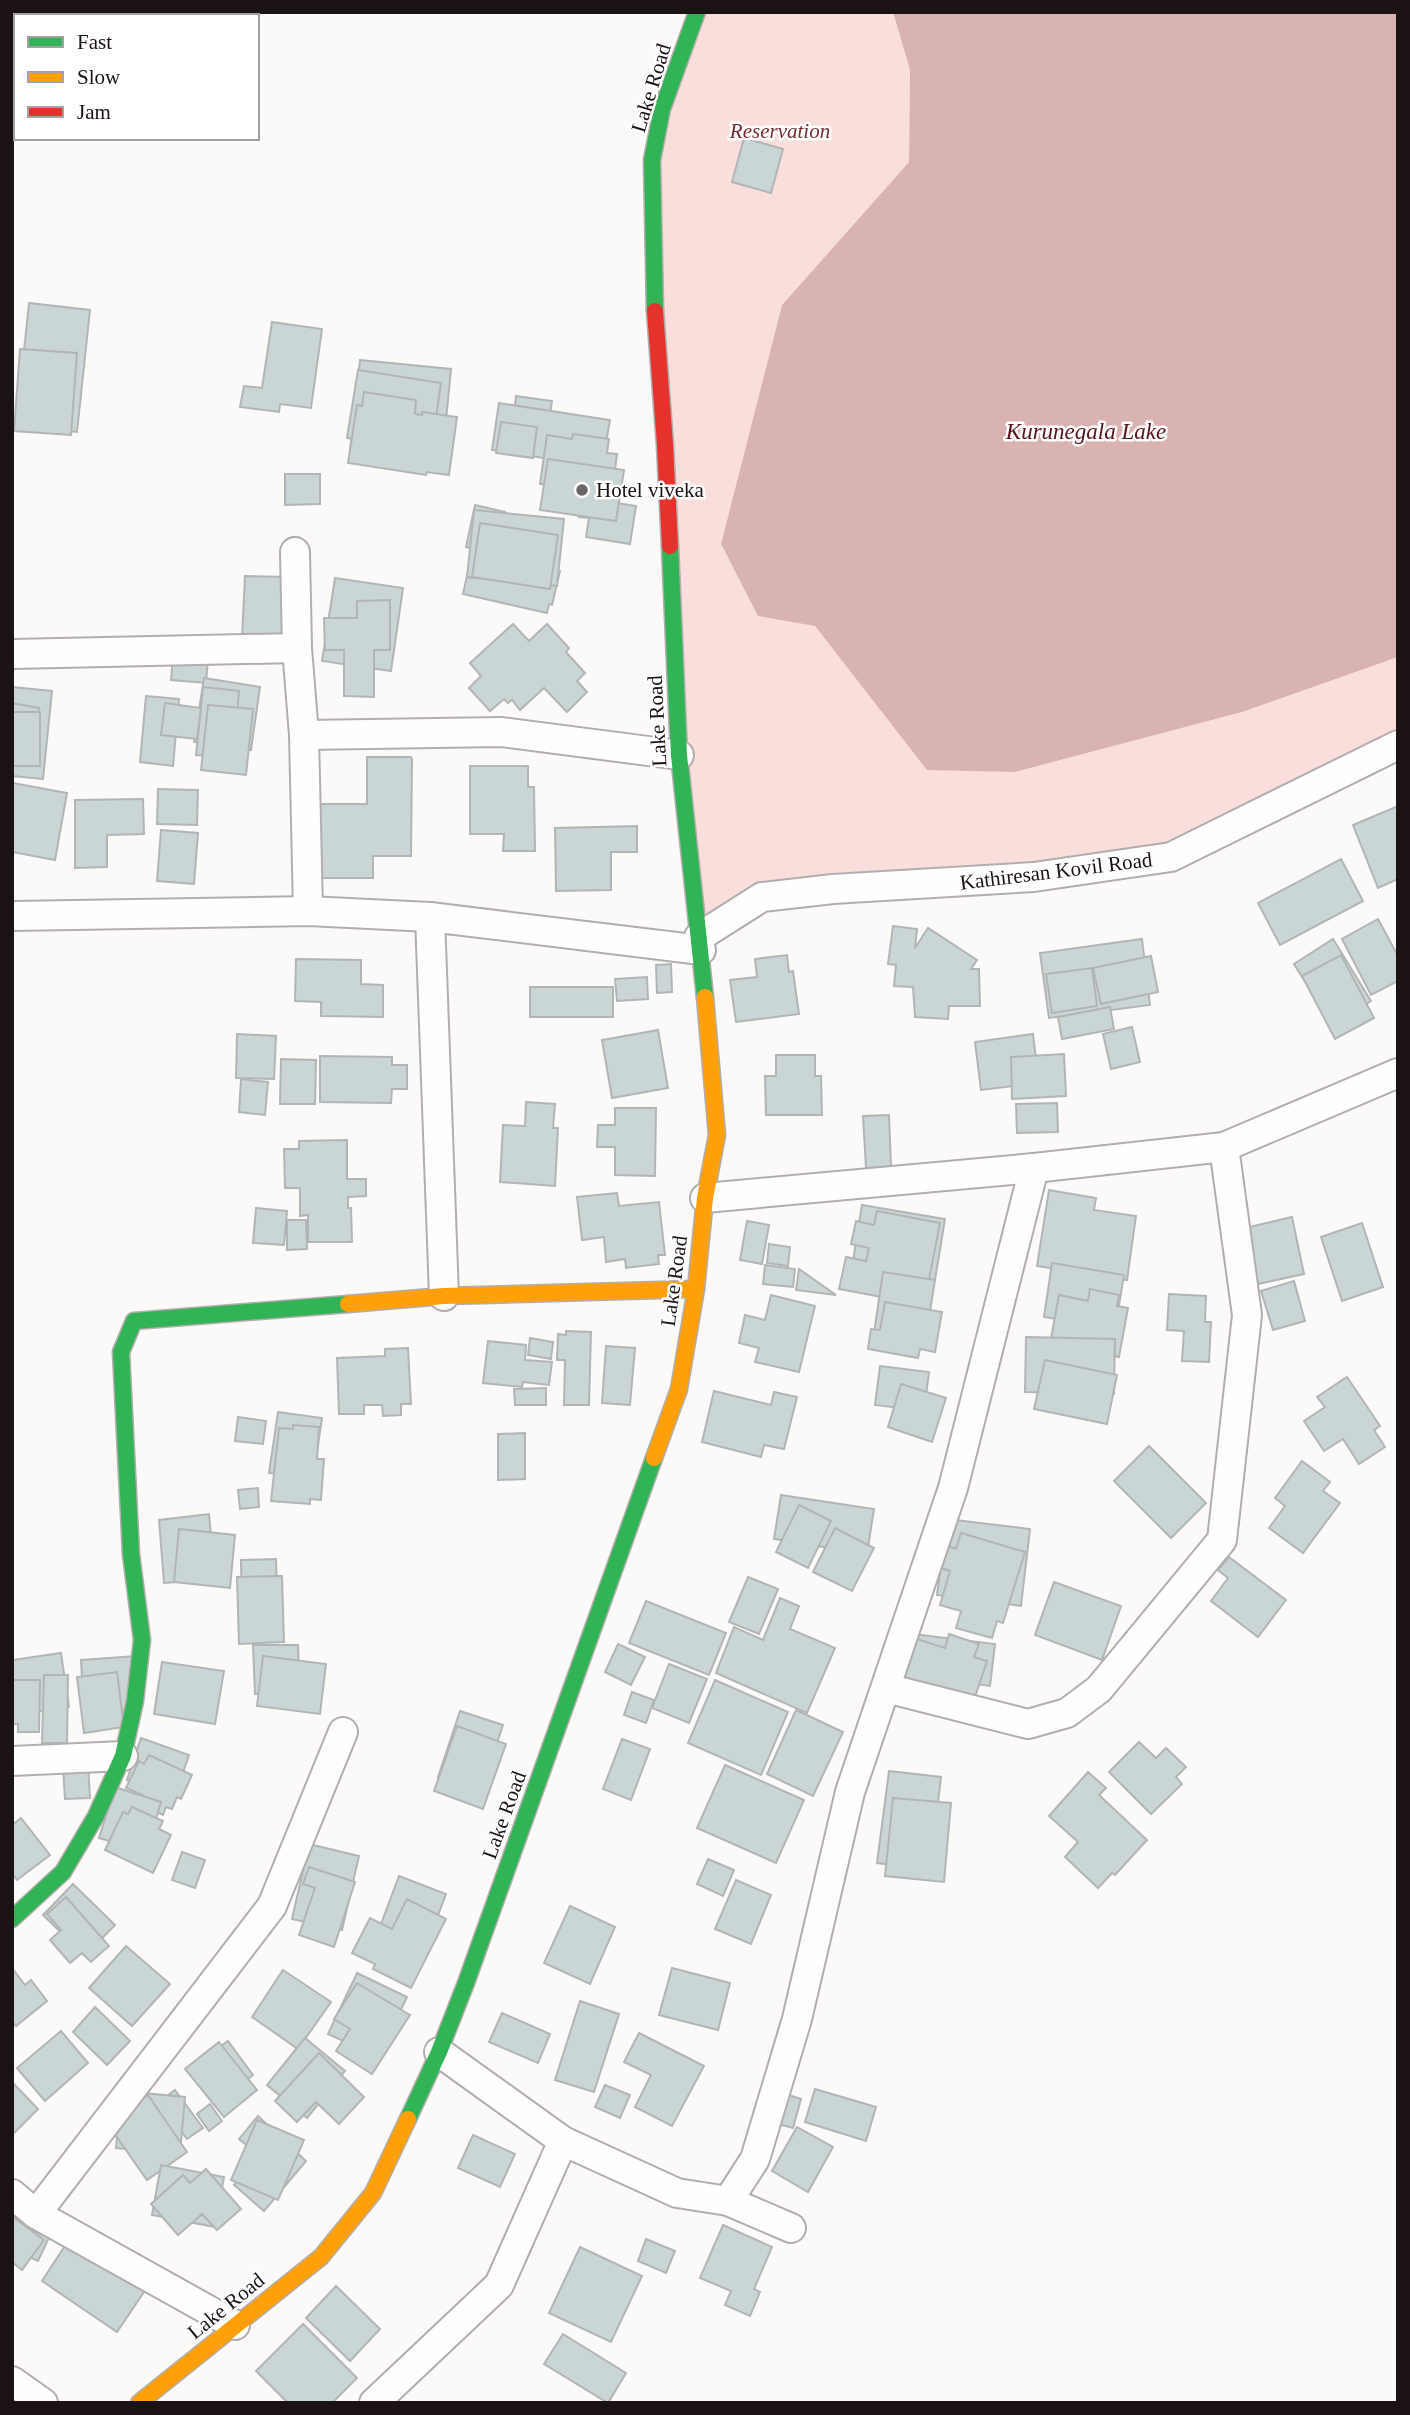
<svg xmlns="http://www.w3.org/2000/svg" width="1410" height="2415" viewBox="0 0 1410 2415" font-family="Georgia,serif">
<rect width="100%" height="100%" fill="#fcfaf9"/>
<path fill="#fadedc" d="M697 12H893L910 70 909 162 782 305 721 544 758 615 815 626 927 769 1015 772 1242 712 1398 657V745L1171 857 762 897 699 937 652 160Z"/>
<path fill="#d9b3b2" d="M893 12H1398V657L1242 712 1015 772 927 770 815 626 758 616 721 544 782 305 909 162 910 70Z"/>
<g fill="#cad5d6" stroke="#b2b5b5" stroke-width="2">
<path d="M744 138 783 149 771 193 732 182Z"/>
<path d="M29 303 90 310 77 432 16 426Z"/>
<path d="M272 322 322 329 311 408 280 404 279 412 240 407 244 386 262 388Z"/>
<path d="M20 349 77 353 71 435 14 431Z"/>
<path d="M360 360 451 369 442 461 350 451Z"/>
<path d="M358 370 441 383 431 451 347 438Z"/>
<path d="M364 392 416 400 415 414 422 415V412L457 417 449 475 427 472 426 475 348 463 357 405 362 406Z"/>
<path d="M516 396 552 401 548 426 513 421Z"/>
<path d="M499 403 610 420 602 467 492 450Z"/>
<path d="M501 422 537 427 533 458 496 453Z"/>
<path d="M573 434 609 439 607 453 617 454 611 502 636 506 630 544 586 537 589 518 579 517 580 511 560 508 563 487 540 484 547 435 572 439Z"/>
<path d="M548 459 624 470 616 521 540 510Z"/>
<path d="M285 474H320V504L285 505Z"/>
<path d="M475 505 505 512 497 547 510 550 515 530 549 538 544 562 556 565 555 570 560 571 552 605 549 604 547 613 463 594 473 549 466 547Z"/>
<path d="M474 510 564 519 557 586 467 577Z"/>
<path d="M480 523 558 535 550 589 472 577Z"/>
<path d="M245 576 286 577 282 639 242 638Z"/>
<path d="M335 578 403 588 391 671 322 661Z"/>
<path d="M390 600V650H374V697L344 696V650H325L324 618H357V601Z"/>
<path d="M513 624 529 641 547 624 569 648 566 652 585 673 577 681 587 692 567 712 544 688 520 710 512 700 508 703 504 699 490 711 469 688 481 676 470 663Z"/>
<path d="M173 657 208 659 206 683 171 680Z"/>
<path d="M204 678 260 687 251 750 194 742Z"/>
<path d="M12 687 52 691 43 779 12 776Z"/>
<path d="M203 687 239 691 233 758 196 755Z"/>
<path d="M146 696 179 699 173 766 140 762Z"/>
<path d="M12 703 39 708 30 758 12 755Z"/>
<path d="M165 703 201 708 197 739 161 735Z"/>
<path d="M208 705 253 709 246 775 201 770Z"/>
<rect x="12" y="712" width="28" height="54"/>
<path d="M367 757H411L412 760 411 856H373V878H320V804H367Z"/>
<path d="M470 766H528V787H534L535 851H503L504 834H470Z"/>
<path d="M13 783 67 793 55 860 12 852Z"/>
<path d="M158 789 198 790 197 825 157 824Z"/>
<path d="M143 799 144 834 107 835V867L75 868V800Z"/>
<path d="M1398 806V879L1378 888 1353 825Z"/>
<path d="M637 826V852H611V890L556 891 555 828Z"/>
<path d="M161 830 198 833 194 884 157 881Z"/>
<path d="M1341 859 1363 901 1280 945 1258 903Z"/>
<path d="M1378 919 1398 956V981L1371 995 1342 939Z"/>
<path d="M893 926 917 929 915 948 928 928 977 960 971 969H979L980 1006H949L948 1019 915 1017 913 987 894 986 896 965 888 964Z"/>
<path d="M1142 939 1150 1005 1049 1018 1040 953Z"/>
<path d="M1333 939 1371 1001 1332 1025 1294 964Z"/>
<path d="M787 955 789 972 793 971 799 1014 736 1022 730 980 757 977 755 959Z"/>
<path d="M1341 955 1374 1018 1335 1039 1302 976Z"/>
<path d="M1151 956 1158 992 1101 1004 1093 968Z"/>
<path d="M296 959 361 960V984L383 985V1017L321 1016V1002L295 1001Z"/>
<path d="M671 964 672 992 657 993 656 965Z"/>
<path d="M1092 968 1097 1006 1052 1013 1046 974Z"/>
<path d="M647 977 648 999 617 1001 615 979Z"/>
<rect x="530" y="987" width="83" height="30"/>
<path d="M1110 1007 1114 1029 1062 1039 1058 1017Z"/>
<path d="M1132 1027 1140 1062 1111 1069 1103 1034Z"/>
<path d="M658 1030 668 1088 612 1098 602 1040Z"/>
<path d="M237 1034 276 1036 274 1079 236 1078Z"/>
<path d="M1033 1034 1039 1083 981 1090 975 1042Z"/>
<path d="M1064 1054 1066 1096 1012 1099 1011 1057Z"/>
<path d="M776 1055H815V1076H821L822 1115H766L765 1076H776Z"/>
<path d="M320 1056 392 1057V1065H407V1089H392L391 1103 320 1102Z"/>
<path d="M281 1059 316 1060 315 1104H280Z"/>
<path d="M241 1079 268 1082 265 1115 239 1112Z"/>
<path d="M526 1102 555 1104 553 1128H558L555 1186 500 1182 503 1125 525 1126Z"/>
<path d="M1057 1103 1058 1132 1017 1133 1016 1104Z"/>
<path d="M615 1108H656L655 1176 615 1175V1147H597L598 1125H615Z"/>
<path d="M889 1115 891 1167 866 1168 863 1116Z"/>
<path d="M347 1140V1179H366V1196L348 1197V1208H351L352 1242H308V1215L300 1216V1188H285L284 1149H299V1141Z"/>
<path d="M1049 1190 1096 1198 1094 1210 1136 1216 1127 1280 1037 1266Z"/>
<path d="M617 1193 619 1206 659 1202 665 1255H658L659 1264 626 1268 625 1259 606 1262 604 1237 582 1240 577 1197Z"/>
<path d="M862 1205 945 1219 935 1280 852 1267Z"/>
<path d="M256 1208 287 1211 284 1245 253 1243Z"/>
<path d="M877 1211 940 1223 924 1305 839 1289 846 1257 866 1261 869 1248 851 1244 856 1221 874 1225Z"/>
<path d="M1292 1217 1304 1274 1258 1284 1245 1228Z"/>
<path d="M287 1220H306L307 1249 287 1250Z"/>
<path d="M747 1221 769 1225 762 1264 740 1260Z"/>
<path d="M1362 1223 1383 1287 1342 1301 1321 1237Z"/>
<path d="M769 1244 790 1247 788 1266 767 1263Z"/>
<path d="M1052 1263 1124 1275 1115 1329 1044 1317Z"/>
<path d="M765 1265 795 1269 793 1287 763 1284Z"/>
<path d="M799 1269 836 1295 796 1290Z"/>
<path d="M883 1272 935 1280 924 1349 873 1340Z"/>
<path d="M1294 1281 1305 1321 1273 1330 1261 1291Z"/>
<path d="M1090 1289 1119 1295 1117 1306 1128 1308 1119 1357 1050 1344 1059 1295 1088 1301Z"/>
<path d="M1169 1294 1206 1296 1205 1322H1211L1209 1362 1182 1361 1184 1331 1167 1330Z"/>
<path d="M771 1295 815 1306 799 1372 755 1362 759 1348 739 1343 745 1315 765 1320Z"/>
<path d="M885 1302 942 1312 935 1352 920 1349 918 1358 868 1349 871 1329 880 1330Z"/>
<path d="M566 1331 591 1332 589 1405H564L565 1360H557L558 1334 566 1335Z"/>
<path d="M1026 1337 1115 1339 1114 1394 1025 1392Z"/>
<path d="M530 1338 553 1342 551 1359 528 1355Z"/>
<path d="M488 1341 526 1345 525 1360 552 1362 549 1385 523 1382 522 1387 483 1383Z"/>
<path d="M606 1346 635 1348 630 1405 602 1403Z"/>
<path d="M408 1348 411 1404H401V1415L383 1416 382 1405H364V1414H339L337 1358 385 1356V1349Z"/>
<path d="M1045 1360 1117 1375 1107 1424 1034 1409Z"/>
<path d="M880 1366 929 1372 924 1411 875 1405Z"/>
<path d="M1347 1377 1380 1426 1374 1430 1385 1447 1359 1464 1343 1439 1324 1451 1304 1421 1325 1407 1317 1397Z"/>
<path d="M901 1384 946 1398 932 1442 888 1427Z"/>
<path d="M546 1388V1405H515L514 1389Z"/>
<path d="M714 1391 771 1405 774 1392 797 1397 784 1449 764 1445 761 1457 702 1442Z"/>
<path d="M278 1412 322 1418 313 1480 269 1473Z"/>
<path d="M238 1417 266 1421 263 1444 235 1441Z"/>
<path d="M293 1425 319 1427 317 1459H324L321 1500 310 1499V1504L271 1501 279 1428 293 1429Z"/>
<path d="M525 1433V1479L498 1480V1434Z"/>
<path d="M1149 1446 1206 1503 1171 1538 1114 1481Z"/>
<path d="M1302 1461 1330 1482 1323 1491 1340 1503 1303 1553 1269 1528 1285 1506 1275 1498Z"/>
<path d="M258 1488 259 1507 240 1509 238 1490Z"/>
<path d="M781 1495 874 1509 867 1554 774 1539Z"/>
<path d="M799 1505 831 1521 808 1568 776 1552Z"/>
<path d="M209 1514 215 1579 164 1583 159 1520Z"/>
<path d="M947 1519 1030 1529 1021 1606 937 1595Z"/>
<path d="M835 1528 874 1548 852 1591 813 1572Z"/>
<path d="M179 1529 235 1535 230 1588 174 1582Z"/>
<path d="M961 1533 1025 1552 1003 1623 997 1621 992 1638 956 1628 961 1611 940 1605 950 1571 938 1567 945 1545 956 1549Z"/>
<path d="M1229 1557 1286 1600 1258 1637 1211 1601 1228 1578 1218 1570Z"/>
<path d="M276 1559 278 1628 242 1629 241 1560Z"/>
<path d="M282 1576 284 1642 239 1644 237 1577Z"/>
<path d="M748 1577 778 1589 759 1634 729 1622Z"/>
<path d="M1054 1582 1121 1606 1102 1660 1035 1635Z"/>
<path d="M780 1598 799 1606 790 1629 835 1648 807 1713 716 1673 734 1627 763 1640Z"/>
<path d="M646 1601 726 1633 709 1675 629 1643Z"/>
<path d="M905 1633 995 1644 990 1686 900 1675Z"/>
<path d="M949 1634 979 1644 974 1657 987 1661 973 1703 904 1680 917 1639 945 1648Z"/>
<path d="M618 1644 645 1657 631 1685 605 1672Z"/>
<path d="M253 1645H298L300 1693 255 1694Z"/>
<path d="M61 1653 69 1707 12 1715V1660Z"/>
<path d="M136 1656 139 1714 84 1717 81 1660Z"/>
<path d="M263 1656 326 1664 320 1714 257 1706Z"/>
<path d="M162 1662 224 1671 215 1724 154 1714Z"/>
<path d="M669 1664 707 1679 689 1723 652 1708Z"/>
<path d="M117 1672 124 1727 84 1733 77 1677Z"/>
<path d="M44 1675H68L67 1743H42Z"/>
<path d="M12 1680H40L39 1732H18V1724H12Z"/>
<path d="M715 1680 788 1712 761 1775 688 1743Z"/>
<path d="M632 1692 654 1700 646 1723 624 1715Z"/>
<path d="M796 1710 843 1732 813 1796 767 1774Z"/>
<path d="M460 1711 503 1725 481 1791 438 1777Z"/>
<path d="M457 1726 506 1744 483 1809 434 1791Z"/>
<path d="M141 1738 189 1755 175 1796 127 1780Z"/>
<path d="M622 1739 650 1749 631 1800 603 1789Z"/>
<path d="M1139 1742 1156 1758 1166 1748 1186 1767 1176 1777 1182 1784 1151 1814 1109 1772Z"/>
<path d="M149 1755 192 1775 181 1799 177 1797 172 1809 166 1807 163 1815 139 1804 143 1795 126 1788 139 1761 144 1764Z"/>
<path d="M88 1765 90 1798 65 1799 63 1767Z"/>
<path d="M725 1765 804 1800 776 1863 697 1828Z"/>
<path d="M889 1771 941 1777 930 1869 877 1863Z"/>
<path d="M1088 1772 1106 1788 1099 1795 1147 1840 1115 1875 1112 1873 1098 1888 1065 1857 1078 1842 1049 1816Z"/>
<path d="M115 1787 161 1802 146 1852 99 1838Z"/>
<path d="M893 1798 951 1803 944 1882 885 1876Z"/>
<path d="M132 1807 163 1821 159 1829 171 1835 153 1873 105 1850 123 1812 128 1814Z"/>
<path d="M21 1818 50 1855 17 1880 12 1874V1825Z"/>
<path d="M309 1844 359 1856 342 1930 292 1919Z"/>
<path d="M182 1852 205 1860 195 1888 172 1880Z"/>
<path d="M708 1859 734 1870 723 1896 697 1884Z"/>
<path d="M309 1867 355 1882 334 1947 299 1935 315 1888 303 1884Z"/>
<path d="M399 1876 446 1894 416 1974 369 1956Z"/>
<path d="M736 1880 771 1895 751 1944 715 1929Z"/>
<path d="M73 1884 115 1925 85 1956 43 1915Z"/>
<path d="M66 1897 109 1946 91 1962 82 1953 70 1963 50 1940 61 1930 47 1914Z"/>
<path d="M407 1899 446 1919 411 1988 373 1969 375 1964 352 1953 370 1918 392 1929Z"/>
<path d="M570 1906 615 1927 590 1984 544 1963Z"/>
<path d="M126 1946 170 1984 132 2026 89 1988Z"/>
<path d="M12 1968 25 1985 31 1980 47 2001 16 2026 12 2021Z"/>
<path d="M672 1968 730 1983 718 2030 659 2015Z"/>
<path d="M283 1970 331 2002 298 2049 252 2017Z"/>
<path d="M357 1973 407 1997 378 2057 328 2034Z"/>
<path d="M357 1983 410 2015 372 2074 336 2051 350 2029 334 2019Z"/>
<path d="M580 2001 619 2014 594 2092 555 2080Z"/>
<path d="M95 2007 130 2041 107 2065 73 2032Z"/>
<path d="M502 2013 550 2034 538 2063 489 2042Z"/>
<path d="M61 2031 88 2063 45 2101 17 2068Z"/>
<path d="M639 2033 704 2066 672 2126 635 2107 651 2075 624 2062Z"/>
<path d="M305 2038 345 2071 307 2118 267 2085Z"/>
<path d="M228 2041 253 2075 214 2104 189 2069Z"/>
<path d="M219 2042 257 2090 224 2117 185 2069Z"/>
<path d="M319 2053 364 2097 339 2124 316 2102 297 2122 275 2101Z"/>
<path d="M12 2082 38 2109 12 2135Z"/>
<path d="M605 2085 630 2095 620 2118 595 2107Z"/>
<path d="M815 2089 876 2107 866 2141 805 2122Z"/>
<path d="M175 2090 203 2128 187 2139 159 2102Z"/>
<path d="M121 2091 185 2097 180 2154 116 2148Z"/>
<path d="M779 2092 801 2099 793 2128 771 2122Z"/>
<path d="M148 2095 187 2152 147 2180 107 2123Z"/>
<path d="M210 2104 222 2121 209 2131 197 2114Z"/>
<path d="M258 2116 306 2161 264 2211 234 2185 259 2155 239 2139Z"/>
<path d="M257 2120 304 2140 278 2200 231 2180Z"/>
<path d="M797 2127 833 2147 808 2192 772 2171Z"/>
<path d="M473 2135 515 2154 500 2187 458 2168Z"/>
<path d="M161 2165 224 2177 215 2227 152 2215Z"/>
<path d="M206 2169 241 2209 217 2230 202 2214 178 2235 151 2204 183 2175 190 2183Z"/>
<path d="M12 2207 54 2227 38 2261 12 2249Z"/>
<path d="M12 2216 44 2240 22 2270 12 2262Z"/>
<path d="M723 2225 772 2247 754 2289 760 2292 750 2316 725 2305 731 2291 700 2278Z"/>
<path d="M74 2232 150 2283 117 2332 42 2281Z"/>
<path d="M646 2239 675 2251 666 2273 638 2261Z"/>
<path d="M580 2247 642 2276 611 2342 549 2313Z"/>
<path d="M336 2286 380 2329 350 2361 306 2318Z"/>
<path d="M303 2324 357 2378 332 2403H288L256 2371Z"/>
<path d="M563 2334 626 2373 608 2403 544 2364Z"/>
</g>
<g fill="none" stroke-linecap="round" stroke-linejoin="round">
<defs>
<g id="street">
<path d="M295 552 297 648 304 735 308 911"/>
<path d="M12 654 297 648"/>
<path d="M304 735 501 732 679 755"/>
<path d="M12 916 308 911 430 917 701 950"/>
<path d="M430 917 444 1296"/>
<path d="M699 937 762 897 833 889 1034 877 1171 857 1398 745"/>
<path d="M705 1198 1034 1168 1224 1147 1398 1073"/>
<path d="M886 1688 1028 1724 1067 1713 1099 1689 1222 1540 1247 1315 1224 1147"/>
<path d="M12 1761 123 1756"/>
<path d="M439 2052 563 2141 677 2193 728 2201 791 2228"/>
<path d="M12 2194 36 2214 235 2325"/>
<path d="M728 2201 755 2159 797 2019 850 1792 953 1488 1034 1168"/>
<path d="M36 2214 272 1906 343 1732"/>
<path d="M12 2381 43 2403"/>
<path d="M374 2403 499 2285 563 2141"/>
</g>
<g id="fast">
<path d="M655 311 652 160 662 109 697 12"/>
<path d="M670 546 679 755 705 997"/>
<path d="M12 1919 63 1872 96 1816 123 1756 135 1701 142 1640 131 1554 121 1352 134 1321 348 1304"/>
<path d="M408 2119 439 2052 466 1983 654 1458"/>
</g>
<g id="slow">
<path d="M348 1304 444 1296 696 1289"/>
<path d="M654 1458 679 1389 696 1289 705 1198 717 1135 705 997"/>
<path d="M139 2403 321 2257 373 2193 408 2119"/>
</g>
<path id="jam" d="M655 311 665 445 670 546"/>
</defs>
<use href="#street" stroke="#b2aead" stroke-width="32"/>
<use href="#fast" stroke="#b2aead" stroke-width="19"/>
<use href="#slow" stroke="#b2aead" stroke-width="19"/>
<use href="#jam" stroke="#b2aead" stroke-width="19"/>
<use href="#street" stroke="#fffefe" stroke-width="28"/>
<use href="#fast" stroke="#30b455" stroke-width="16"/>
<use href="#slow" stroke="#ff9f0a" stroke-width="16"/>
<use href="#jam" stroke="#e5322d" stroke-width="16"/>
</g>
<circle fill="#6a6464" stroke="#fff" stroke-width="2.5" cx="582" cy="490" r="7"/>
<g text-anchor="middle" stroke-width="5" stroke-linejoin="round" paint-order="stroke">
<g font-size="21" fill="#1b1313" stroke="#fff">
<text transform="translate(651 88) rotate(-73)" y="7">Lake Road</text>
<text transform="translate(657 721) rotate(-93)" y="7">Lake Road</text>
<text transform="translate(1056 871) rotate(-7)" y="7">Kathiresan Kovil Road</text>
<text transform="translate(674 1281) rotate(-82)" y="7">Lake Road</text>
<text transform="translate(504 1815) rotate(-70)" y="7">Lake Road</text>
<text transform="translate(226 2306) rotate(-39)" y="7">Lake Road</text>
</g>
<g font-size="21" font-style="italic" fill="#702d2f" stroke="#fff">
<text x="780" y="138">Reservation</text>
</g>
<g font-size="21" fill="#1b1313" stroke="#fff" text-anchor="start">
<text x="596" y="497">Hotel viveka</text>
</g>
<g font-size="23" font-style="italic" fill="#56141a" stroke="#fff">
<text x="1086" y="439">Kurunegala Lake</text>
</g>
</g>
<rect width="1410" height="2415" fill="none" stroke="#1b1313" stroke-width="28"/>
<rect x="14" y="14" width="245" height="126" fill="#ffffff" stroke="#a4a1a1" stroke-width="2"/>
<rect x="28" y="37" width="35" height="10" fill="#30b455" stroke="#a4a1a1" stroke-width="2"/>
<text x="77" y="49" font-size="21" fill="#1b1313">Fast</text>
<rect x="28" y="72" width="35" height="10" fill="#ff9f0a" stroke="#a4a1a1" stroke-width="2"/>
<text x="77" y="84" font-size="21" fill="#1b1313">Slow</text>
<rect x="28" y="107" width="35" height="10" fill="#e5322d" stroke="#a4a1a1" stroke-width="2"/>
<text x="77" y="119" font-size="21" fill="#1b1313">Jam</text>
</svg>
